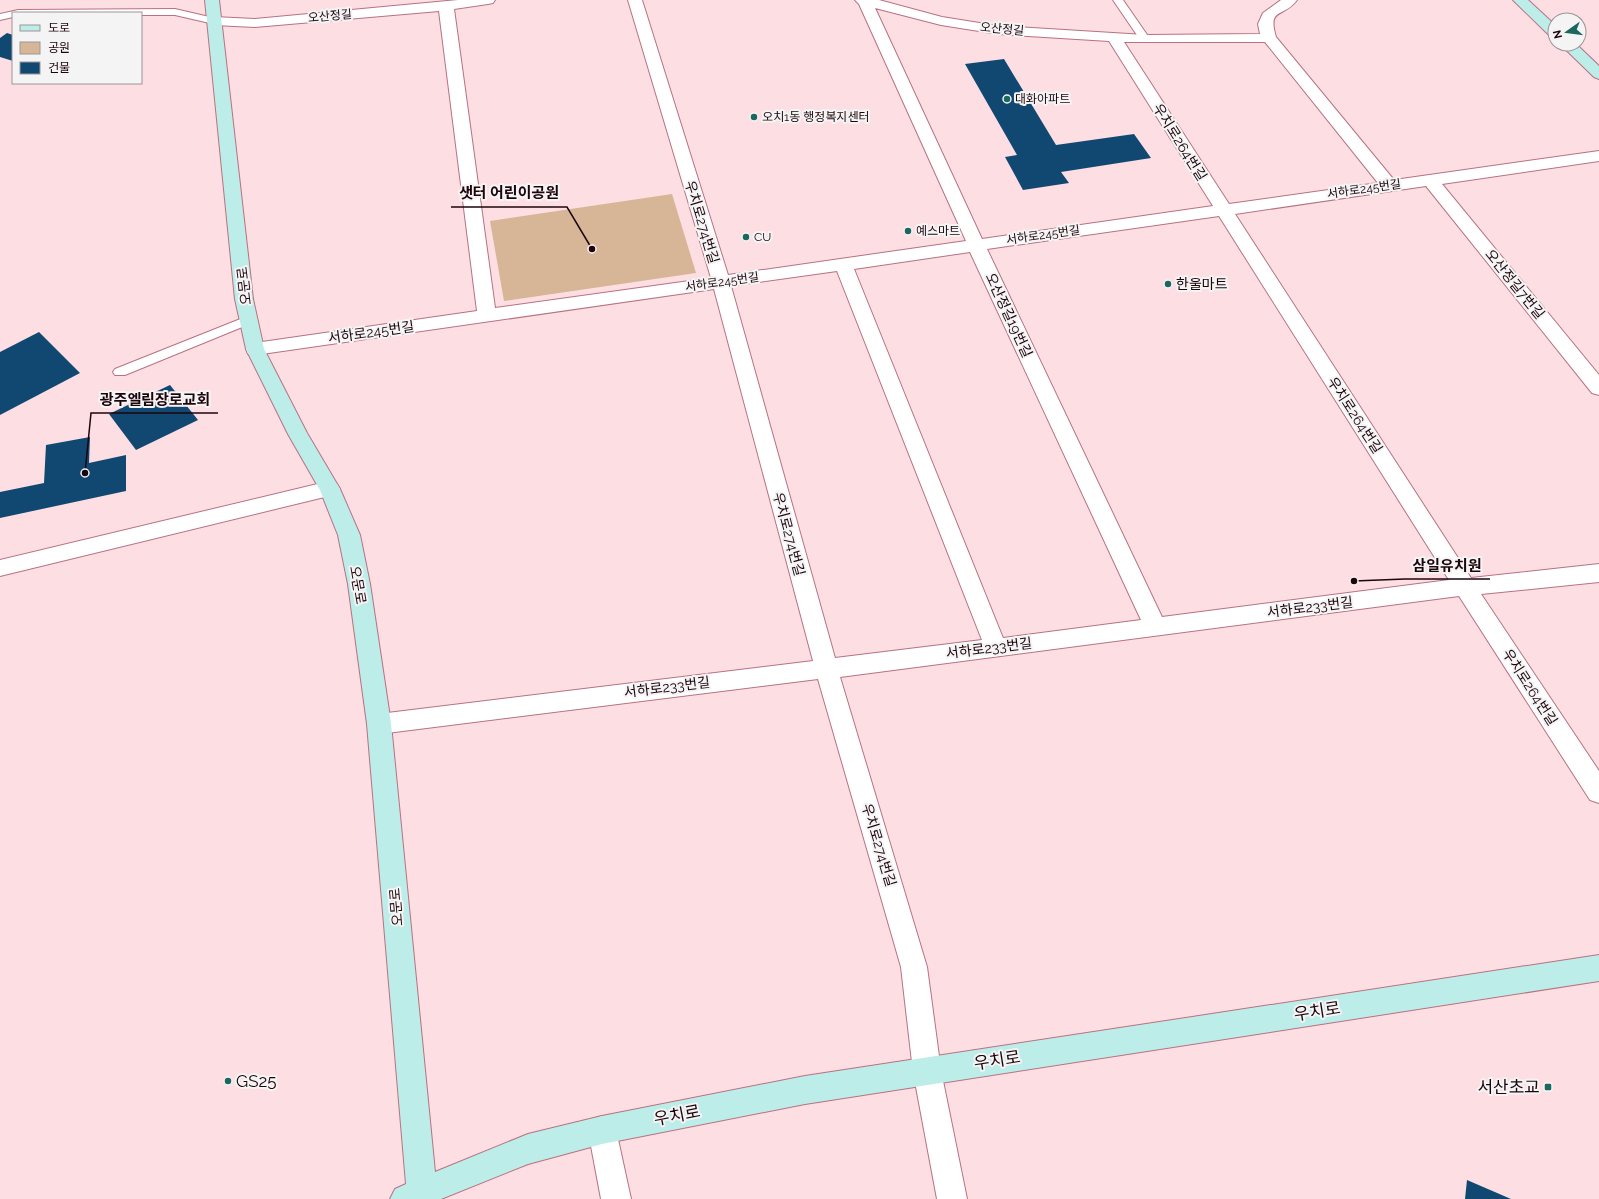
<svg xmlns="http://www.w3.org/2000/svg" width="1599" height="1199" viewBox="0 0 1599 1199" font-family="Raleway,'Noto Sans KR',sans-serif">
<rect width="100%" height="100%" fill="#fddee3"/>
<path fill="#d7b697" d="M672 194 696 273 504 301 490 221Z"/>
<g fill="#114871">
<path d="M7 33 13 35V61L0 57V38Z"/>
<path d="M1004 59 1056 145 1134 134 1151 158 1061 172 1069 183 1023 190 1005 157 1017 155 965 64Z"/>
<path d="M39 332 80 373 0 415V352Z"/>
<path d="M170 385 198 420 136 450 109 414Z"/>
<path d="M90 437 89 463 126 455V491L0 518V492L44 483 46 445Z"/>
<path d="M1467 1180 1511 1199H1465Z"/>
</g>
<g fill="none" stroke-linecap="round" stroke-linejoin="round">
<defs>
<g id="lane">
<path d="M1113 0H1123L1150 39 1149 41H1141Z"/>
<path d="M175 9 218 19 219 21 214 24 175 15H141V13H13V17L0 20V14L18 10Z"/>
<path d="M248 316 252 317 254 320 252 323 125 375H115L113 372 115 369Z"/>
</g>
<g id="street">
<path d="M458 0H495L493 3 488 4 454 9 495 308 711 278 628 0H642L728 275 966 241 859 4 855 0H879L942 17 998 26 1145 35 1260 34 1258 24 1263 13 1281 0H1297C1284 18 1267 7 1276 37L1394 180 1599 151V161L1442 184 1599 375V395L1592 393 1426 186 1235 214 1471 578 1599 564V582L1481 594 1599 771V803L1590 800 1459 596 840 677 927 967 941 1071 967 1199H937L913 1071 901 967 818 679 379 734 371 731 367 724 371 717 379 714 813 661 714 289 255 355 248 354 246 349 248 344 255 343 477 311 439 11 255 27 214 25 209 24 207 21 209 18 214 17 255 19ZM875 8 941 25 998 34 1109 41 1213 206 982 239ZM1124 42H1265L1378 183 1229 204ZM1219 216 1449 580 1162 617 987 249ZM970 252 1141 620 1003 638 854 269ZM837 271 982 640 835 658 731 286Z"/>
<path d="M330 481 337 484 340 489 337 494 0 576V560Z"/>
<path d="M602 1116 612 1120 616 1130 631 1199H601L588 1130 592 1120Z"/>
</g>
<g id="secondary">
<path d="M205 0H219L253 299 264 349 307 433 340 489 360 535 370 584 391 724 435 1172 528 1134 602 1116 805 1076 1599 955V981L805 1104 602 1144 528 1164 441 1199H390L395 1189 406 1184 367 724 348 584 338 535 320 490 288 434 246 349 235 299Z"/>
<path d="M1513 0H1528L1555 25V37L1550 36Z"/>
<path d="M1560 44H1576L1599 66V79L1594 77Z"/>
</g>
</defs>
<use href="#lane" stroke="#b77282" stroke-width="2"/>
<use href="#street" stroke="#b77282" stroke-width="2"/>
<use href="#secondary" stroke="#b77282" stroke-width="2"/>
<use href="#lane" fill="#fff" fill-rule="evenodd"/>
<use href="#street" fill="#fff" fill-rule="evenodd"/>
<use href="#secondary" fill="#bcede8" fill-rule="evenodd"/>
</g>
<g fill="#1b665e" stroke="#f4f4f4" stroke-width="1.5">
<circle cx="1007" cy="99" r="4"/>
<circle cx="754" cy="117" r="4"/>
<circle cx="908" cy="231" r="4"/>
<circle cx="746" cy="237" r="4"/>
<circle cx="1168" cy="284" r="4"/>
<circle cx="228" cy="1081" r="4"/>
<rect x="1544" y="1083" width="8" height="8" rx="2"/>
</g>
<g text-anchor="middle" stroke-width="4" stroke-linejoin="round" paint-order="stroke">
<g font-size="12" fill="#1d050c" stroke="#f4f4f4">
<text transform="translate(330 16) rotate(-5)" y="4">오산정길</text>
<text transform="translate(1002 29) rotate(5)" y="4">오산정길</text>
<text transform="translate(1364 189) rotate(-8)" y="4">서하로245번길</text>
<text transform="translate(1043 235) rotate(-8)" y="4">서하로245번길</text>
<text transform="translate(722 282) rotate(-8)" y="4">서하로245번길</text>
</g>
<g font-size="12" fill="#1d050c" stroke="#f4f4f4" text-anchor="start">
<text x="1015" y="103">대화아파트</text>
<text x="762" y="121">오치1동 행정복지센터</text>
<text x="916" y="235">예스마트</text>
<text x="754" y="241">CU</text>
</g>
<g font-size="14" fill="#1d050c" stroke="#f4f4f4">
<text transform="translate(1180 142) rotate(58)" y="5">우치로264번길</text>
<text transform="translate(702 222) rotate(73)" y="5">우치로274번길</text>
<text transform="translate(1515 284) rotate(51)" y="5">오산정길7번길</text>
<text transform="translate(244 286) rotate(-97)" y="5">오문로</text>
<text transform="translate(1009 315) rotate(65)" y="5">오산정길19번길</text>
<text transform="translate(371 332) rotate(-8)" y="5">서하로245번길</text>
<text transform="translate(1355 415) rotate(57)" y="5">우치로264번길</text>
<text transform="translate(789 534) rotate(75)" y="5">우치로274번길</text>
<text transform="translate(358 585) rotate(80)" y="5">오문로</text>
<text transform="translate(1310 607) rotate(-7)" y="5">서하로233번길</text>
<text transform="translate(989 648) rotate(-7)" y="5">서하로233번길</text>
<text transform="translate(667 687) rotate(-7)" y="5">서하로233번길</text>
<text transform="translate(1530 687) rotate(57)" y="5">우치로264번길</text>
<text transform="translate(879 845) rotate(73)" y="5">우치로274번길</text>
<text transform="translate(396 907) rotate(-95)" y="5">오문로</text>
</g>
<g font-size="14" fill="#1d050c" stroke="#f4f4f4" text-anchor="start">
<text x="1176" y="289">한울마트</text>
</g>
<g font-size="17" fill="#1d050c" stroke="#f4f4f4">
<text transform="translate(1317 1011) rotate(-9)" y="6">우치로</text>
<text transform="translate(997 1060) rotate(-9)" y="6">우치로</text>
<text transform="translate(677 1115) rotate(-11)" y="6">우치로</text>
</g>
<g font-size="17" fill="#1d050c" stroke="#f4f4f4" text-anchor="start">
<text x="236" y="1087">GS25</text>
<text x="1540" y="1093" text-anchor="end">서산초교</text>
</g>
</g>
<path fill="none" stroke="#1d050c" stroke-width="1.5" d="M592 249L567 207H451M85 473L91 413H218M1354 581L1405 579H1490"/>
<g fill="#1d050c" stroke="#f4f4f4" stroke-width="1.5">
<circle cx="592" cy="249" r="4"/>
<circle cx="85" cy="473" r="4"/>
<circle cx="1354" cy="581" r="4"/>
</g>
<g font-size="15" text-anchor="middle" font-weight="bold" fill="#1d050c" stroke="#f4f4f4" stroke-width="4" stroke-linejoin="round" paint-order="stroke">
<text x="509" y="198">샛터 어린이공원</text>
<text x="155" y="405">광주엘림장로교회</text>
<text x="1447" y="571">삼일유치원</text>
</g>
<rect x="12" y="12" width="130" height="72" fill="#f4f4f4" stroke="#9e9497"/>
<rect x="20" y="25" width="20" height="6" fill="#bcede8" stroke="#9e9497"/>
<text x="48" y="32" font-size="12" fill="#1d050c">도로</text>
<rect x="20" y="42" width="20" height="12" fill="#d7b697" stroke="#9e9497"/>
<text x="48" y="52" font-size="12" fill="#1d050c">공원</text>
<rect x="20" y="62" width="20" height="12" fill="#114871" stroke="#9e9497"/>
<text x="48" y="72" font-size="12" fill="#1d050c">건물</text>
<g transform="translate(1567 32) rotate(256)"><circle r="19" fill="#f4f4f4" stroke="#9e9497"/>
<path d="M0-3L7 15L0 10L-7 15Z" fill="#1b665e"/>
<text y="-6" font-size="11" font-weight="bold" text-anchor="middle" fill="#1d050c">N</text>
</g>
</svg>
